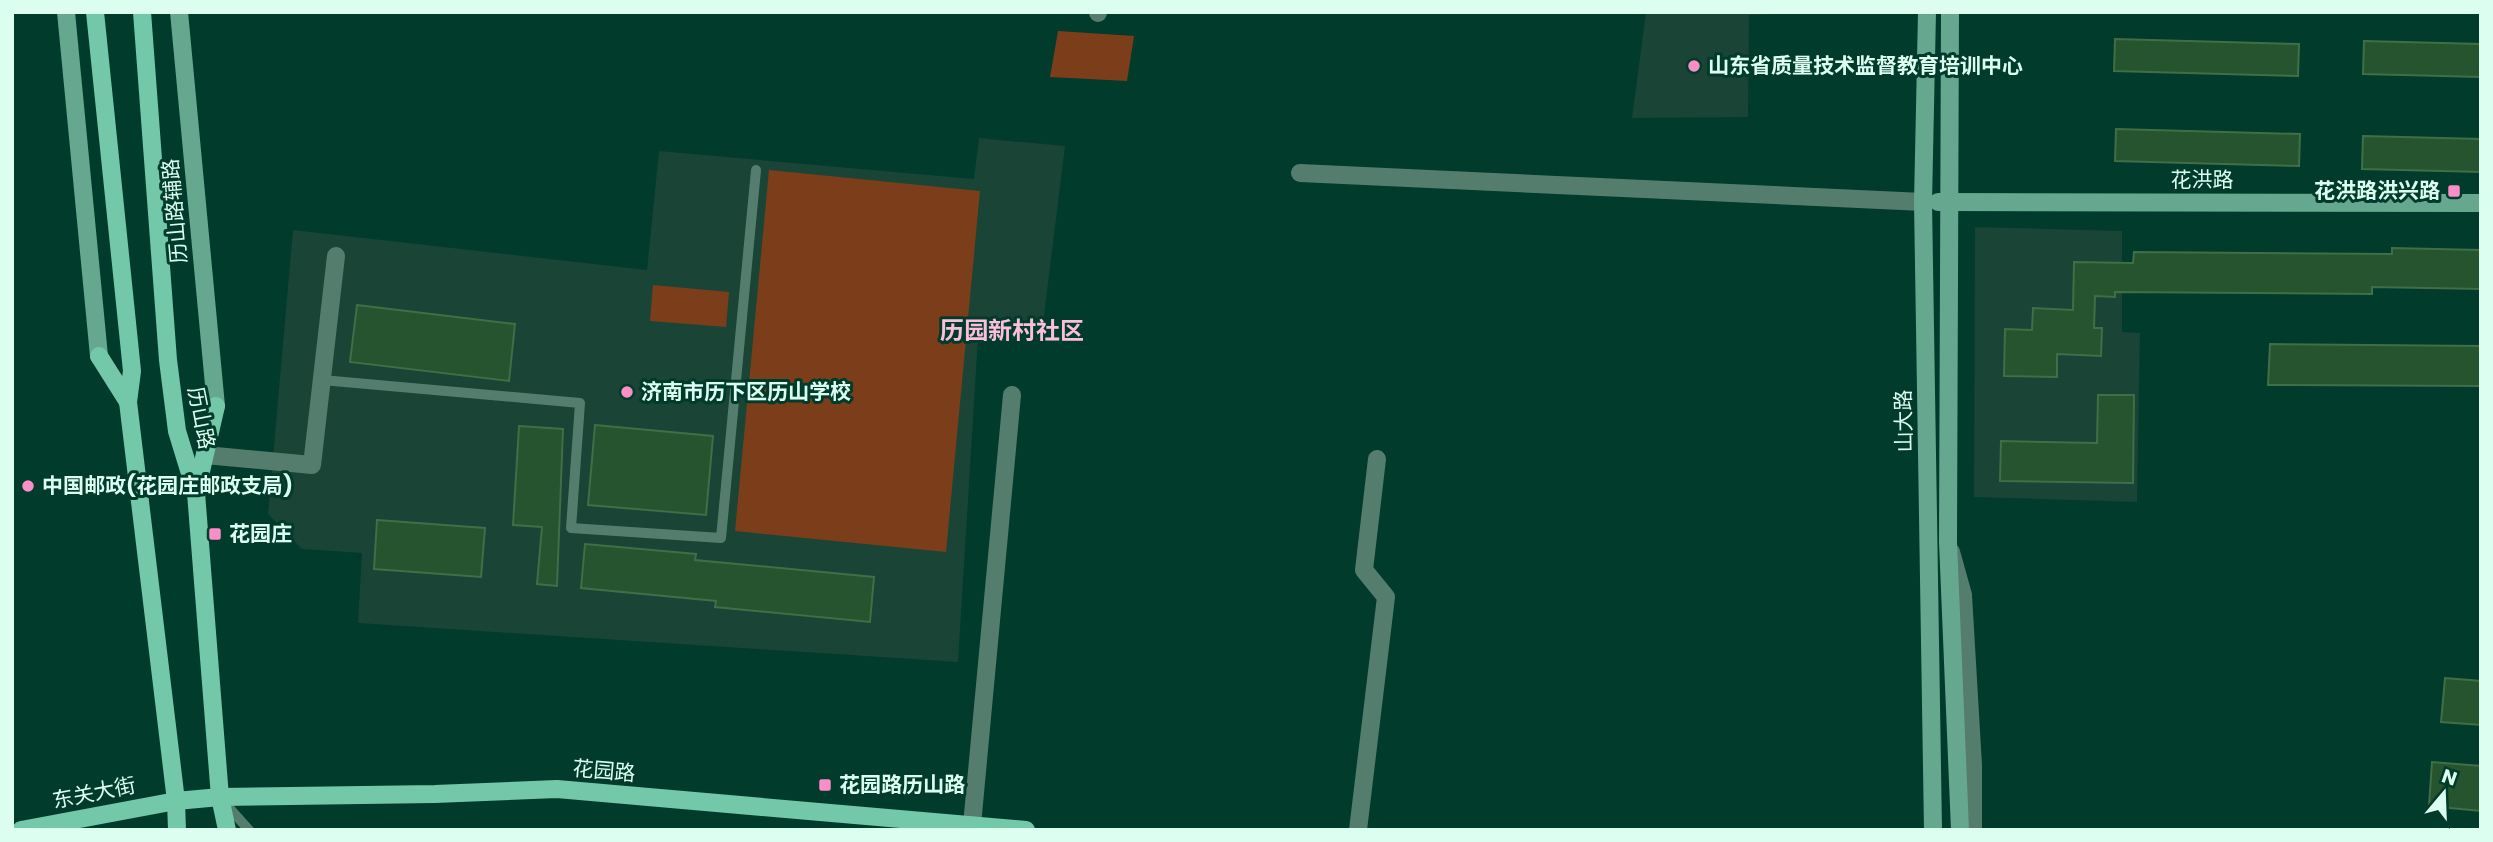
<svg xmlns="http://www.w3.org/2000/svg" width="2493" height="842" viewBox="0 0 2493 842" font-family="Poppins,'Noto Sans SC',sans-serif">
<rect width="100%" height="100%" fill="#003b2b"/>
<g fill="#194436">
<path d="M1646 12H1836L1749 15 1748 117 1632 118Z"/>
<path d="M979 138 1065 146 1041 340 978 338 958 662 358 623 362 553 302 549 268 514 293 230 647 270 659 151 974 179Z"/>
<path d="M1975 227 2122 231V332L2140 333 2137 502 1974 497Z"/>
</g>
<g fill="#7c3e1a">
<path d="M1058 31 1134 36 1127 81 1050 77Z"/>
<path d="M769 170 980 191 946 552 735 531Z"/>
<path d="M653 285 729 292 726 327 650 321Z"/>
</g>
<g fill="#25542e" stroke="#406e47" stroke-width="2">
<path d="M2115 39 2299 44 2298 76 2114 71Z"/>
<path d="M2364 41 2481 44V77L2363 74Z"/>
<path d="M2116 129 2300 134 2299 166 2115 161Z"/>
<path d="M2363 136 2481 139V172L2362 169Z"/>
<path d="M2392 248 2481 250V289L2372 287V294L2115 292V297L2095 296 2094 328H2102L2101 356 2057 354V377L2004 376 2005 329 2032 330 2033 308 2073 310 2074 262 2133 263 2134 252 2392 254Z"/>
<path d="M357 305 515 324 509 381 350 362Z"/>
<path d="M2270 344 2481 346V386L2268 385Z"/>
<path d="M2098 395H2134L2133 483 2000 481 2001 441 2097 443Z"/>
<path d="M595 425 713 436 706 515 588 505Z"/>
<path d="M519 426 563 429 557 586 537 584 542 527 513 525Z"/>
<path d="M377 520 485 528 481 577 374 569Z"/>
<path d="M585 544 696 554 695 560 874 577 870 622 715 607 716 601 581 588Z"/>
<path d="M2445 678 2481 681V725L2441 722Z"/>
<path d="M2432 762 2481 766V811L2429 806Z"/>
</g>
<g fill="none" stroke-linecap="round" stroke-linejoin="round">
<g stroke="#557d6d" stroke-width="10">
<path d="M322 380 580 403 571 528 721 538 756 170"/>
<path d="M223 801 249 830"/>
</g>
<g stroke="#557d6d" stroke-width="18">
<path d="M1098 13V12"/>
<path d="M1300 173 1923 202"/>
<path d="M205 455 312 465 336 256"/>
<path d="M1951 552 1963 595 1973 765V830"/>
<path d="M972 825 1012 395"/>
<path d="M1358 830 1386 597 1364 570 1377 459"/>
</g>
<g stroke="#66a78f" stroke-width="18">
<path d="M66 12 99 356"/>
<path d="M179 12 216 406"/>
<path d="M1927 12 1923 202 1933 830"/>
<path d="M1950 12 1948 542 1960 830"/>
<path d="M1938 202 2481 203"/>
</g>
<g stroke="#72c8a8" stroke-width="18">
<path d="M95 12 132 371 128 402 176 801 177 830"/>
<path d="M142 12 168 360 177 431 196 493 220 797 227 830"/>
<path d="M99 356 128 402"/>
<path d="M196 493 216 406"/>
<path d="M21 830 176 801 220 797 435 794 557 789 1026 830"/>
</g>
</g>
<g fill="#fa8fc7" stroke="#003b2b" stroke-width="2.5">
<circle cx="1694" cy="66" r="7"/>
<rect x="2447" y="184" width="14" height="14" rx="3.5"/>
<circle cx="627" cy="392" r="7"/>
<circle cx="28" cy="486" r="7"/>
<rect x="208" y="527" width="14" height="14" rx="3.5"/>
<rect x="818" y="778" width="14" height="14" rx="3.5"/>
</g>
<g text-anchor="middle" stroke-width="6" stroke-linejoin="round" paint-order="stroke">
<g font-size="21" font-weight="bold" fill="#dcfef0" stroke="#003b2b" text-anchor="start">
<text x="1708" y="73">山东省质量技术监督教育培训中心</text>
<text x="2440" y="198" text-anchor="end">花洪路洪兴路</text>
<text x="641" y="399">济南市历下区历山学校</text>
<text x="42" y="493">中国邮政(花园庄邮政支局)</text>
<text x="229" y="541">花园庄</text>
<text x="839" y="792">花园路历山路</text>
</g>
<g font-size="21" fill="#dcfef0" stroke="#003b2b">
<text x="2202" y="187">花洪路</text>
<text transform="translate(175 211) rotate(-95)" y="7">历山路辅路</text>
<text transform="translate(201 418) rotate(79)" y="7">历山路</text>
<text transform="translate(1904 421) rotate(-91)" y="7">山大路</text>
<text transform="translate(604 771) rotate(5)" y="7">花园路</text>
<text transform="translate(94 793) rotate(-11)" y="7">东关大街</text>
</g>
<g font-size="24" font-weight="bold" fill="#fbbedb" stroke="#003b2b">
<text x="1012" y="339">历园新村社区</text>
</g>
</g>
<rect width="2493" height="842" fill="none" stroke="#dcfef0" stroke-width="28"/>
<g transform="translate(2444 793) rotate(19)" stroke="#003b2b" stroke-width="5" paint-order="stroke">
<path d="M0-5L12 26L0 18L-12 26Z" fill="#dcfef0"/>
<text y="-10" font-size="19" font-weight="bold" text-anchor="middle" fill="#dcfef0">N</text>
</g>
</svg>
